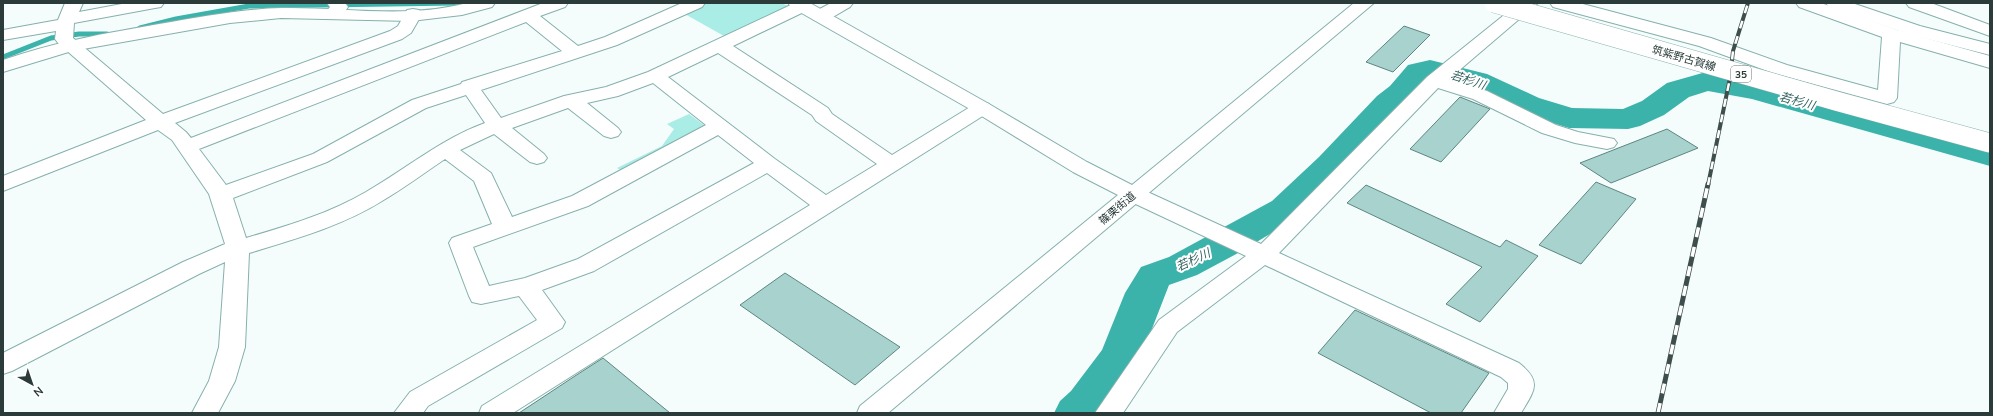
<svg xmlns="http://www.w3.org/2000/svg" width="1993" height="416" viewBox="0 0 1993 416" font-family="'Nunito Sans','Noto Sans JP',sans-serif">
<rect width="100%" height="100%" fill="#f4fdfc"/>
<g fill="#aaece6">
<path d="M704 3H781L788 6 724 36 683 13Z"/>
<path d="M689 114 708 128 625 173 617 168 662 146 674 129 667 124Z"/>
</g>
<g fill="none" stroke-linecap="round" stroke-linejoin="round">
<g stroke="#3bb3ab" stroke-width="5">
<path d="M140 28 176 19 249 6 457 3"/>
<path d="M3 57 51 38 79 34H107"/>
</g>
<path fill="#3bb3ab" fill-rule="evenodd" d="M1430 60 1487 74 1539 98 1572 108 1623 109 1642 101 1667 83 1706 72 1767 83 1990 145V166L1752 99 1708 91 1689 97 1664 115 1640 126 1628 129 1569 128 1517 112 1465 88 1430 78 1412 100 1399 110 1343 171 1298 217 1240 252 1197 275 1169 285 1141 357 1103 413H1054L1060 401 1071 391 1102 350 1125 293 1141 267 1169 257 1272 201 1319 157 1377 96 1390 86 1408 65Z"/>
</g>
<g fill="#a7d2ce" stroke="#5d8682">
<path d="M1404 26 1430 35 1393 72 1366 62Z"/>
<path d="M1460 97 1490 109 1441 162 1410 149Z"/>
<path d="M1667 129 1698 148 1611 183 1580 163Z"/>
<path d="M1596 182 1636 199 1581 264 1539 245Z"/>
<path d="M1366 185 1500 247 1506 240 1538 256 1480 322 1446 304 1482 267 1347 203Z"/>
<path d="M785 273 900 347 855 385 740 305Z"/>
<path d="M1355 310 1489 373 1461 413H1431L1318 353Z"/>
<path d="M603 358 670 413H519L575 376Z"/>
</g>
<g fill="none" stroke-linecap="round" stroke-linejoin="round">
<defs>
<g id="street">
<path d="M65 3H83L79 12 127 3H164L161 7 155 8 74 23 73 38 163 114 390 31 398 26 407 10 413 9 419 10 422 14 411 33 402 39 175 123 186 132 191 138 543 3H568L565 7 540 16 578 46 605 37 682 3H705L702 7 617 45 481 90 501 118 564 96 606 87 648 72 795 3H809L811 6 808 10 733 46 828 108 832 114 892 155 975 104 982 102 989 104 992 108 989 112 513 413H479L482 406 810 205 767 173 594 271 542 290 565 322 562 328 428 406 423 413H394L410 392 537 320 519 296 481 304 472 302 469 296 449 243 452 238 492 224 474 181 445 159C424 173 404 188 382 201 342 226 295 239 249 253L245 347 235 381 218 413H192L209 381 219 347 225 262 199 274 12 371 3 374V353L183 262 225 244 209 194 172 140 158 130 3 191V176L146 120 58 43 55 39 56 31 3 40V30L58 20ZM526 22 562 51 462 82 461 84 412 100 313 154 226 185 199 149ZM718 53 812 115 816 121 877 164 826 195 775 159 668 77ZM653 83 706 125 572 196 512 217 491 173 460 150 494 134 530 162 537 164 544 162 547 158 544 154 512 128 568 108 604 136 611 138 618 136 621 132 618 128 587 103 618 96ZM466 95 485 123C441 139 406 169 366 192 328 214 287 226 246 238L233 198 327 162 426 108ZM718 135 754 163 578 259 525 278 489 286 473 247 588 206Z"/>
<path d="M327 3H345L348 7C342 16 338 20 327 18L324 14 330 7Z"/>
<path d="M831 3H853L850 7C839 13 827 23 814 20L811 16 814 12Z"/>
<path d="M1519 3H1538L1449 79 1487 91 1556 125 1578 132 1614 139 1617 143 1614 147 1607 149 1575 143 1542 133 1473 99 1438 88 1279 253 1519 363C1543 382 1534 391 1521 413H1494L1508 389V383L1501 377 1265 265 1177 332 1123 413H1095L1159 320 1246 256 1125 199 1122 194 1125 189 1133 187 1141 189 1261 244 1427 77Z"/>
<path d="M1550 3H1579L1711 38 1787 65 1878 90 1882 37 1799 7 1796 3H1821L1897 30 1990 56V68L1900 42 1897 98 1894 102 1887 104 1773 73 1699 46 1553 7Z"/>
<path d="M1906 3H1931L1990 25V36L1909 7Z"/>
</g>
<g id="secondary">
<path d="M467 3H495L492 7 462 15 411 21 281 18 230 23 72 51 3 72V60C54 42 107 33 159 24 200 17 241 9 282 8 343 7 407 19 467 3Z"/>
<path d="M788 3H810L989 104 1087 162 1132 185 1354 3H1374L888 413H857L860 406 1118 195 1073 172 975 112 791 7Z"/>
</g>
<path id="primary" d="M1826 3H1852L1920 26 1990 44V55L1908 34 1829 7Z"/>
</defs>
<use href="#street" stroke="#86b0ac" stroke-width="2"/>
<use href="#secondary" stroke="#86b0ac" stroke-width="2"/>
<use href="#primary" stroke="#86b0ac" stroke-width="2"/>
<use href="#street" fill="#fff" fill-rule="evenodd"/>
<use href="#secondary" fill="#fff" fill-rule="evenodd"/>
<use href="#primary" fill="#fff" fill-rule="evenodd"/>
<defs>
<path id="rail-far1" d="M1708 185 1730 78 1733 51 1748 3"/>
<path id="rail" d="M1658 413 1708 184"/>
</defs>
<use href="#rail-far1" stroke="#3e4e4d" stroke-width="4"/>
<use href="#rail" stroke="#3e4e4d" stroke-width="5"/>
<use href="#rail-far1" stroke="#fff" stroke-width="2.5" stroke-dasharray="8" stroke-linecap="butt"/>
<use href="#rail" stroke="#fff" stroke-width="3.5" stroke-dasharray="10" stroke-linecap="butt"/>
<defs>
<path id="primary-bridge" d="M1494 3 1836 101 1990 143"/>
</defs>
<use href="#primary-bridge" stroke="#86b0ac" stroke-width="20" stroke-linecap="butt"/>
<use href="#primary-bridge" stroke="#fff" stroke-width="19"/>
</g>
<g text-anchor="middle" stroke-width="4" stroke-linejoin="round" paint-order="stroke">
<rect fill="#fff" stroke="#6a7675" stroke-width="1" x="1731" y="66" width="20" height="16" rx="3"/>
<g font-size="10" font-weight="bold" fill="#2a3b3a">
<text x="1741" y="78">35</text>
</g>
<g font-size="11" fill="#2a3b3a" stroke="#fff">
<text transform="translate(1684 58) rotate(16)" y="4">筑紫野古賀線</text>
<text transform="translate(1117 208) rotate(-40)" y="4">篠栗街道</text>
</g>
<g font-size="12" font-style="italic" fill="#2f615d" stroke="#fff">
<text transform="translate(1468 80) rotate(18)" y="4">若杉川</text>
<text transform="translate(1797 101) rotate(16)" y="4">若杉川</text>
<text transform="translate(1193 260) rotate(-25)" y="4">若杉川</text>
</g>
</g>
<rect width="1993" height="416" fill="none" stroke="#2a3b3a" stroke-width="8"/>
<g transform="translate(32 384) rotate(140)" stroke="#ffffff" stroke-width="3" paint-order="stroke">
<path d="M0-3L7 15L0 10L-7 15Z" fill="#2a3b3a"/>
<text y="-6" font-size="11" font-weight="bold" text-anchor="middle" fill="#2a3b3a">N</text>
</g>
</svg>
